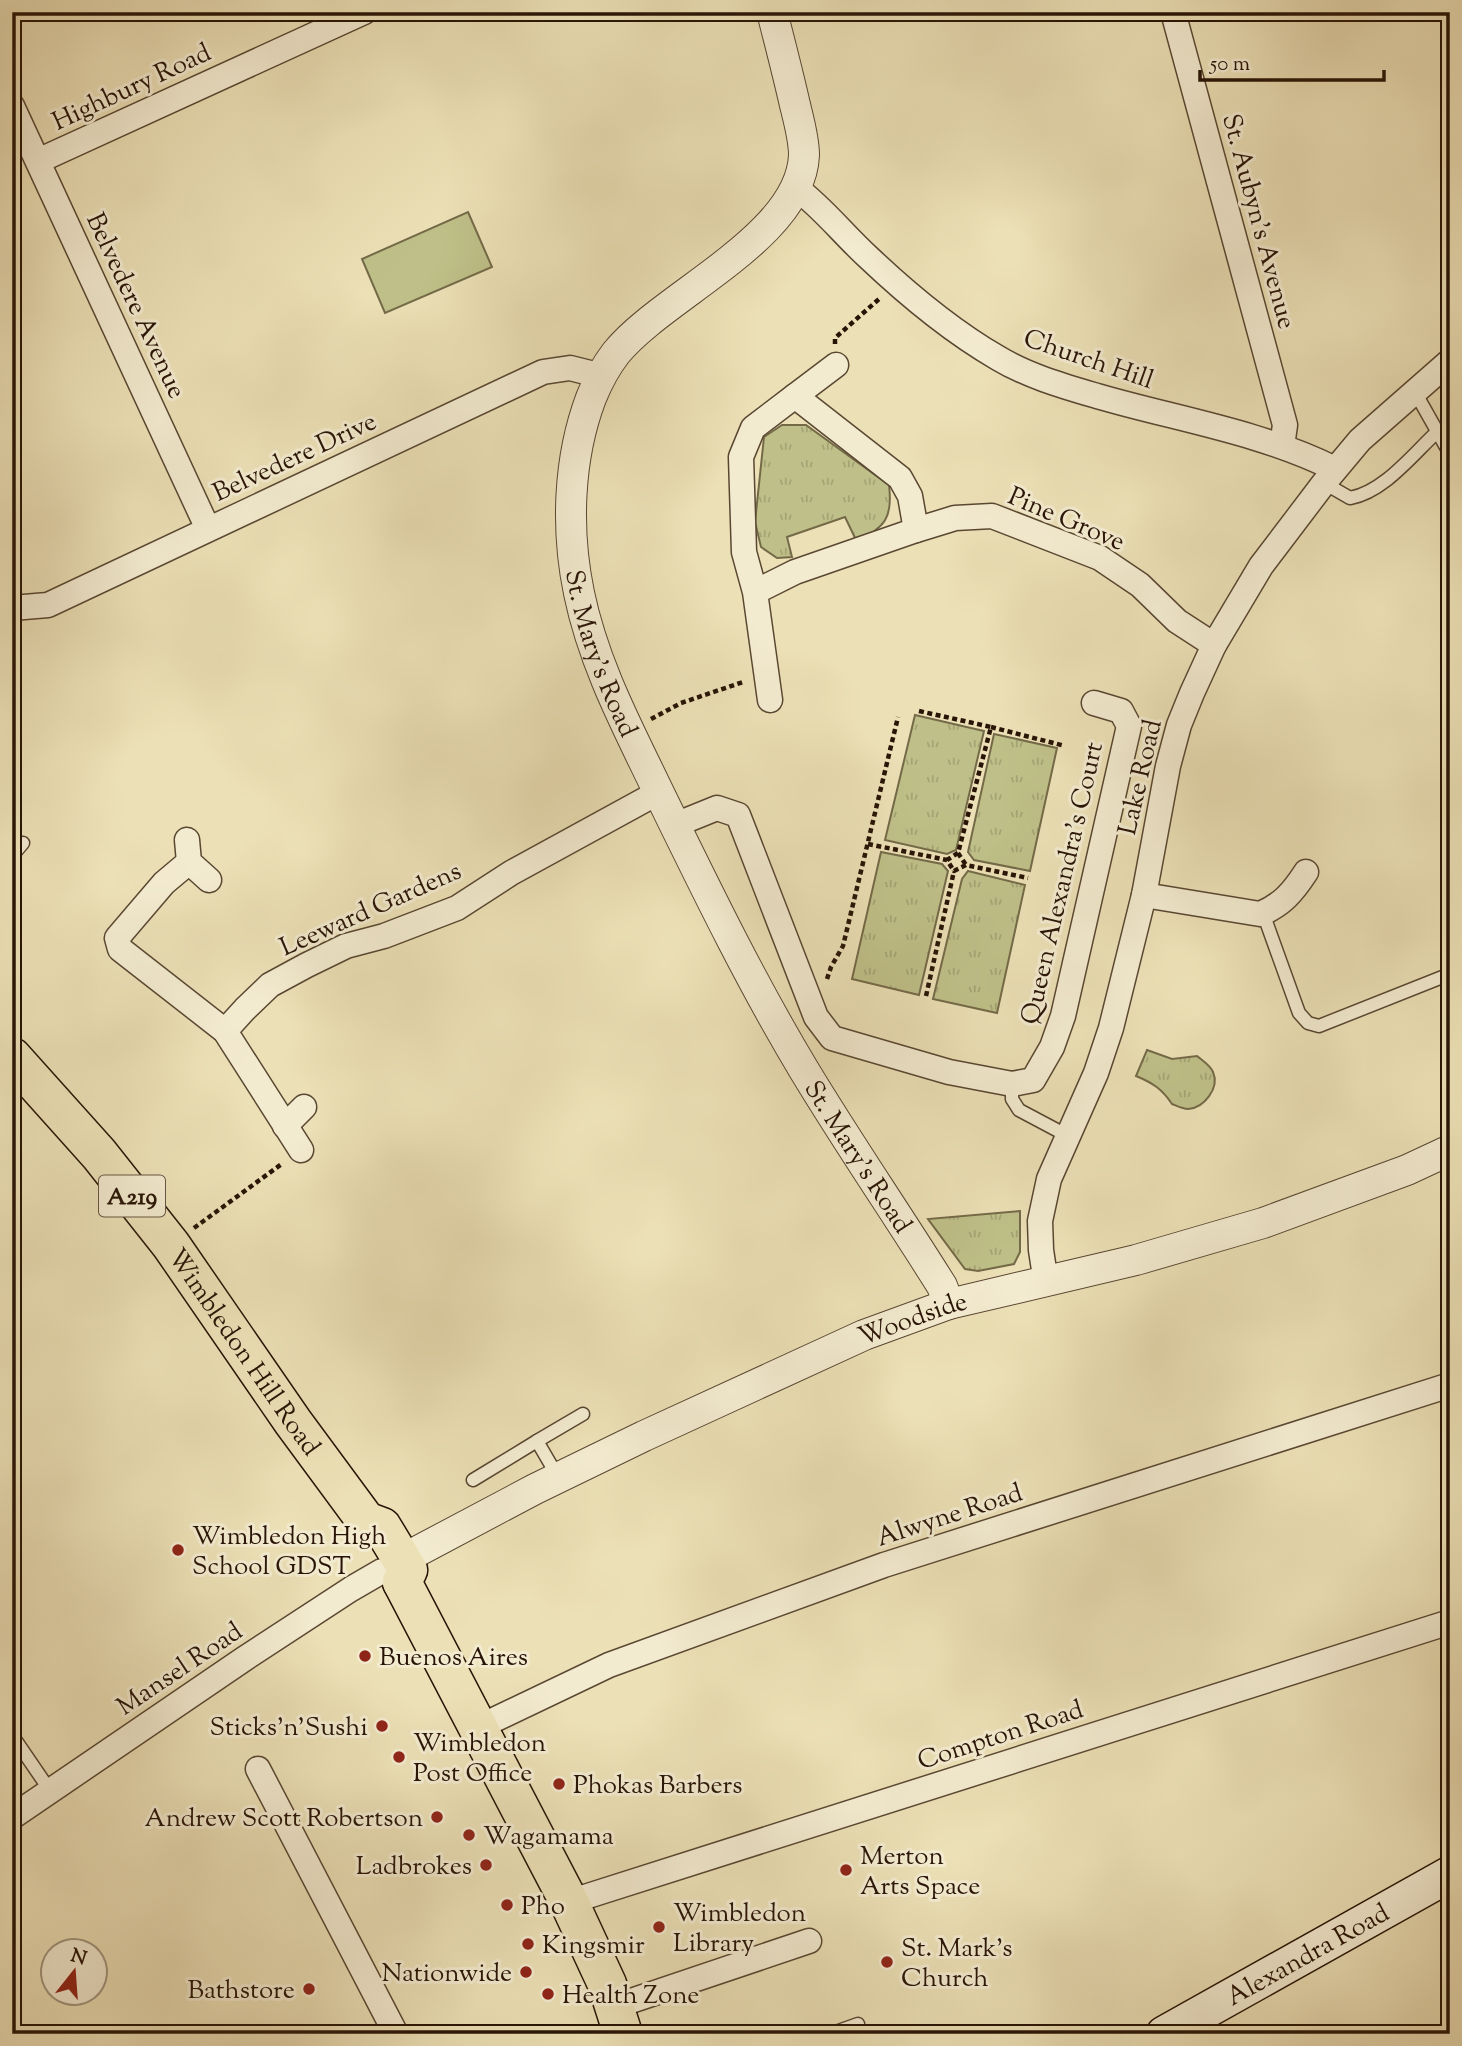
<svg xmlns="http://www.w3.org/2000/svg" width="1462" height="2046" viewBox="0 0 1462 2046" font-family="'Sorts Mill Goudy',serif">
<defs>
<pattern id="grass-tufts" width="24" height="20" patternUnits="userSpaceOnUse" patternTransform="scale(1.75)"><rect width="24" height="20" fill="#bfc089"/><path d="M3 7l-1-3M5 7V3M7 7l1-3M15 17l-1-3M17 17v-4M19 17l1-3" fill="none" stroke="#a4a475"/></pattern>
</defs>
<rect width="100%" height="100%" fill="#ece0b6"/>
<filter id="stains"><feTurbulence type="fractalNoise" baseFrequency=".00286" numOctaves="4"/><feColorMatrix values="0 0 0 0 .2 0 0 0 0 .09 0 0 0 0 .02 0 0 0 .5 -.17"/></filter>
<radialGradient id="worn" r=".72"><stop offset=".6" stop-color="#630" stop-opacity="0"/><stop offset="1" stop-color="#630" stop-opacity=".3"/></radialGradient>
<g fill="url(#grass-tufts)" stroke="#746a48" stroke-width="2">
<path d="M782 425H806L889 485C893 519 885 526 857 542L845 517 787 537 792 557 777 558 761 547 755 522 764 437Z"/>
<path d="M915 715 984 731 956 850 947 854 885 840Z"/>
<path d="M994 734 1057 748 1030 871 974 860 968 852Z"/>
<path d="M881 852 942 864 948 871 919 995 852 979Z"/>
<path d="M968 871 1025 885 997 1013 933 999 962 879Z"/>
<path d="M1147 1050 1172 1059 1197 1056C1203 1061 1210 1065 1213 1072 1220 1088 1204 1108 1188 1109 1183 1109 1177 1106 1172 1104 1162 1089 1153 1083 1136 1076Z"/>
<path d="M1020 1211V1252L1014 1264 978 1271 965 1269 928 1219Z"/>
</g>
<path fill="#bfc089" stroke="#746a48" stroke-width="2" d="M468 212 492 267 385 313 362 259Z"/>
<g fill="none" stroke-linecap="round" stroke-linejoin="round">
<defs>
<g id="service">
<path d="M1415 392 1450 454"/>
<path d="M1324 483 1350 498C1384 492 1413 454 1437 432"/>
<path d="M12 856 23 843"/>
<path d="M1263 913 1299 1013 1308 1023 1319 1026 1450 974"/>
<path d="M1012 1084V1099L1019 1110 1068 1136"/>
<path d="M558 1477 537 1441 583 1414"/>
<path d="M473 1480 537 1441"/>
<path d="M12 1735 51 1792"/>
<path d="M830 2034 858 2024"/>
</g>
<g id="minor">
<path d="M1173 12 1285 425 1282 446"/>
<path d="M12 106 208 529"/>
<path d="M38 161 364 12"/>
<path d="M795 187C822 207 843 234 868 257 906 293 953 332 998 358 1028 376 1063 386 1097 396 1176 419 1261 432 1335 469"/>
<path d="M795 396 836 365"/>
<path d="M916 530 955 518 992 516 1100 558 1140 585 1177 621 1214 645"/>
<path d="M755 592 795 572 916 530 910 496 900 478 795 396 753 428 741 457 744 552 755 592 770 700"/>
<path d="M12 608 48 605 543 372 570 368 602 376"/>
<path d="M675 825 717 808 738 815 816 1017 832 1038 949 1072 1012 1084 1033 1080 1052 1047 1063 1016 1129 726 1121 711 1094 703"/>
<path d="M187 840 189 862 209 880"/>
<path d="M189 862 164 883 117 938 120 949 225 1031 301 1150"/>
<path d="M1144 895 1260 914C1282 905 1293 892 1306 872"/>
<path d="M225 1031 245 1009 270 985 307 965 346 946 384 936 457 908 511 873 659 792"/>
<path d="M285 1126 304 1107"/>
<path d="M1046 1283 1041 1250 1040 1221 1049 1179 1096 1073 1111 1028 1144 895 1168 766 1179 725 1192 693 1214 645 1261 566 1324 483 1360 440 1450 361"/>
<path d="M477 1728 609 1665 884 1565 1450 1385"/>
<path d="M258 1769 396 2034"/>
<path d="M12 1817 244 1659 351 1589 382 1571"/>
<path d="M569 1902 1450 1622"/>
<path d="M616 2006 809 1941"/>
</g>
<g id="tertiary">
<path id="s1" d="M772 12C780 43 788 74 795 105 799 121 804 139 804 155 801 237 663 295 616 353 606 366 597 383 591 398 568 459 566 530 579 593 594 666 629 730 661 797 706 889 751 982 804 1070 848 1143 897 1214 942 1286L949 1304"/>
<path id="s2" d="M403 1559 535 1489 644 1436 864 1335 949 1304 1136 1260 1263 1223 1407 1170 1450 1150"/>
</g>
<g id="secondary">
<path id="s3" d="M1164 2034 1450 1874"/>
</g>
<g id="primary">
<path id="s4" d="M12 1057 99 1154 171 1245 293 1422 366 1521 382 1527 408 1570 402 1582"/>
<path d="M402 1582 569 1902 607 1984 623 2034"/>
</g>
</defs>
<use href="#service" stroke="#594732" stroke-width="15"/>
<use href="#minor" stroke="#594732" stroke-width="27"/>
<use href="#tertiary" stroke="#594732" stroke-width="32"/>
<use href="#secondary" stroke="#281406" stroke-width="38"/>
<use href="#primary" stroke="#281406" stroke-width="41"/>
<g stroke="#281406" stroke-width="4.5" stroke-dasharray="5 3.5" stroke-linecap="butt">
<path d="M835 344V338L879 299"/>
<path d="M919 711 991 727 958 853 947 860"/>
<path d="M651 719 681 703 743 682"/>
<path d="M991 727 1065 746"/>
<path d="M868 844 947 860 954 871 966 865 1028 878"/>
<path d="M958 853 966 865"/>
<path d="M827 979 831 967 843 946 898 717"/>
<path d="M926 996 954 871"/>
<path d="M194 1228 283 1163"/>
</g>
<use href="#service" stroke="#f3ebd0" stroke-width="12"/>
<use href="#minor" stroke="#f3ebd0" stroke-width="24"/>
<use href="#tertiary" stroke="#f3ebd0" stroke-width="30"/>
<use href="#secondary" stroke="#f3ebd0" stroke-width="35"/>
<use href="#primary" stroke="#ece0b6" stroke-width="38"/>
</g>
<g fill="#8f2418" stroke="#f3ebd0" stroke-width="2.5">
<circle cx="178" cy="1550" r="7"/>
<circle cx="365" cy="1656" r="7"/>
<circle cx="382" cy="1726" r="7"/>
<circle cx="399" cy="1757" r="7"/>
<circle cx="559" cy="1784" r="7"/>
<circle cx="437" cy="1817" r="7"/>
<circle cx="469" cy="1835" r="7"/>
<circle cx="486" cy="1865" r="7"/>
<circle cx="846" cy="1870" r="7"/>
<circle cx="507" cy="1905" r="7"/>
<circle cx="659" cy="1927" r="7"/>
<circle cx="528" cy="1944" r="7"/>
<circle cx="887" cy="1962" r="7"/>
<circle cx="526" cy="1972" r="7"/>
<circle cx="309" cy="1989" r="7"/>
<circle cx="548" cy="1994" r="7"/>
</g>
<g text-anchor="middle" stroke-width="6" stroke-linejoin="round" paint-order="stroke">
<rect fill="#f3ebd0" stroke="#655443" stroke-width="2" x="99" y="1175.5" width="66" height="41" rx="5"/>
<g font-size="24" font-weight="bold" fill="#281406">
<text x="132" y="1204">A219</text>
</g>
<g font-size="26" fill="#281406" stroke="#f3ebd0">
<text transform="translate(131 86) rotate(-25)" y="9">Highbury Road</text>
<text transform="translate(1260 221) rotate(75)" y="9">St. Aubyn's Avenue</text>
<text transform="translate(137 305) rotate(65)" y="9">Belvedere Avenue</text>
<text transform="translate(1089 358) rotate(19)" y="9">Church Hill</text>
<text transform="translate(294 456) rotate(-25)" y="9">Belvedere Drive</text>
<text transform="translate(1067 518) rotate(23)" y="9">Pine Grove</text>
<text dy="9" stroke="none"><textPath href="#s1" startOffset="740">St. Mary's Road</textPath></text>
<text transform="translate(1139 777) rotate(-77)" y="9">Lake Road</text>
<text transform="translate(1061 883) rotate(-77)" y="9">Queen Alexandra's Court</text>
<text transform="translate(370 908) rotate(-24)" y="9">Leeward Gardens</text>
<text dy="9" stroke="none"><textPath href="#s1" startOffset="1307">St. Mary's Road</textPath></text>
<text dy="9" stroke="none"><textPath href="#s2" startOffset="564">Woodside</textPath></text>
<text dy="9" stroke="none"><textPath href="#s4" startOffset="376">Wimbledon Hill Road</textPath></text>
<text transform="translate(949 1514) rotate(-18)" y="9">Alwyne Road</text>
<text transform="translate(179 1668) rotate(-34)" y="9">Mansel Road</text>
<text transform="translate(1000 1734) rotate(-18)" y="9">Compton Road</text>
<text dy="9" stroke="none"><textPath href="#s3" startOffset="164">Alexandra Road</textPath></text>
</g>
<g font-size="26" fill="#281406" stroke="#f3ebd0" text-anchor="start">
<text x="192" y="1544">Wimbledon High<tspan x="192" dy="30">School GDST</tspan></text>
<text x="379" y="1665">Buenos Aires</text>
<text x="368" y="1735" text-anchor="end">Sticks'n'Sushi</text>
<text x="413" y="1751">Wimbledon<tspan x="413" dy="30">Post Office</tspan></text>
<text x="573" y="1793">Phokas Barbers</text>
<text x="423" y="1826" text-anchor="end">Andrew Scott Robertson</text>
<text x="483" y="1844">Wagamama</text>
<text x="860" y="1864">Merton<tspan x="860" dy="30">Arts Space</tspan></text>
<text x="472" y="1874" text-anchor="end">Ladbrokes</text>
<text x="521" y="1914">Pho</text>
<text x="673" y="1921">Wimbledon<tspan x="673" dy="30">Library</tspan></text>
<text x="542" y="1953">Kingsmir</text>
<text x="901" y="1956">St. Mark's<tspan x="901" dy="30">Church</tspan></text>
<text x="512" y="1981" text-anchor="end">Nationwide</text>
<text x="295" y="1998" text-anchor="end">Bathstore</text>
<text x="562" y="2003">Health Zone</text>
</g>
</g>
<rect width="1462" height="2046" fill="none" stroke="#ece0b6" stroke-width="42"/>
<rect x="14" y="14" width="1434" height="2018" fill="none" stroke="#281406" stroke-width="3.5"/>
<rect x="21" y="21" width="1420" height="2004" fill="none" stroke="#281406" stroke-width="2"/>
<g transform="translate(74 1972) rotate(17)"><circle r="33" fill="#f3ebd0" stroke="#a2957f" stroke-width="2"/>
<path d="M0-5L12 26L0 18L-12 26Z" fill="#8f2418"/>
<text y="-10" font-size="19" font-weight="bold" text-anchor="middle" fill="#281406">N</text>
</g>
<path d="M1200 70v10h184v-10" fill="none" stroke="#281406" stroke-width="3.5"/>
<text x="1210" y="70" font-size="21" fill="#281406" stroke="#f3ebd0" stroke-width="5" paint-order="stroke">50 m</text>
<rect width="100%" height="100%" filter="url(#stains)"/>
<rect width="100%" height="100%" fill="url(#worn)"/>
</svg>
